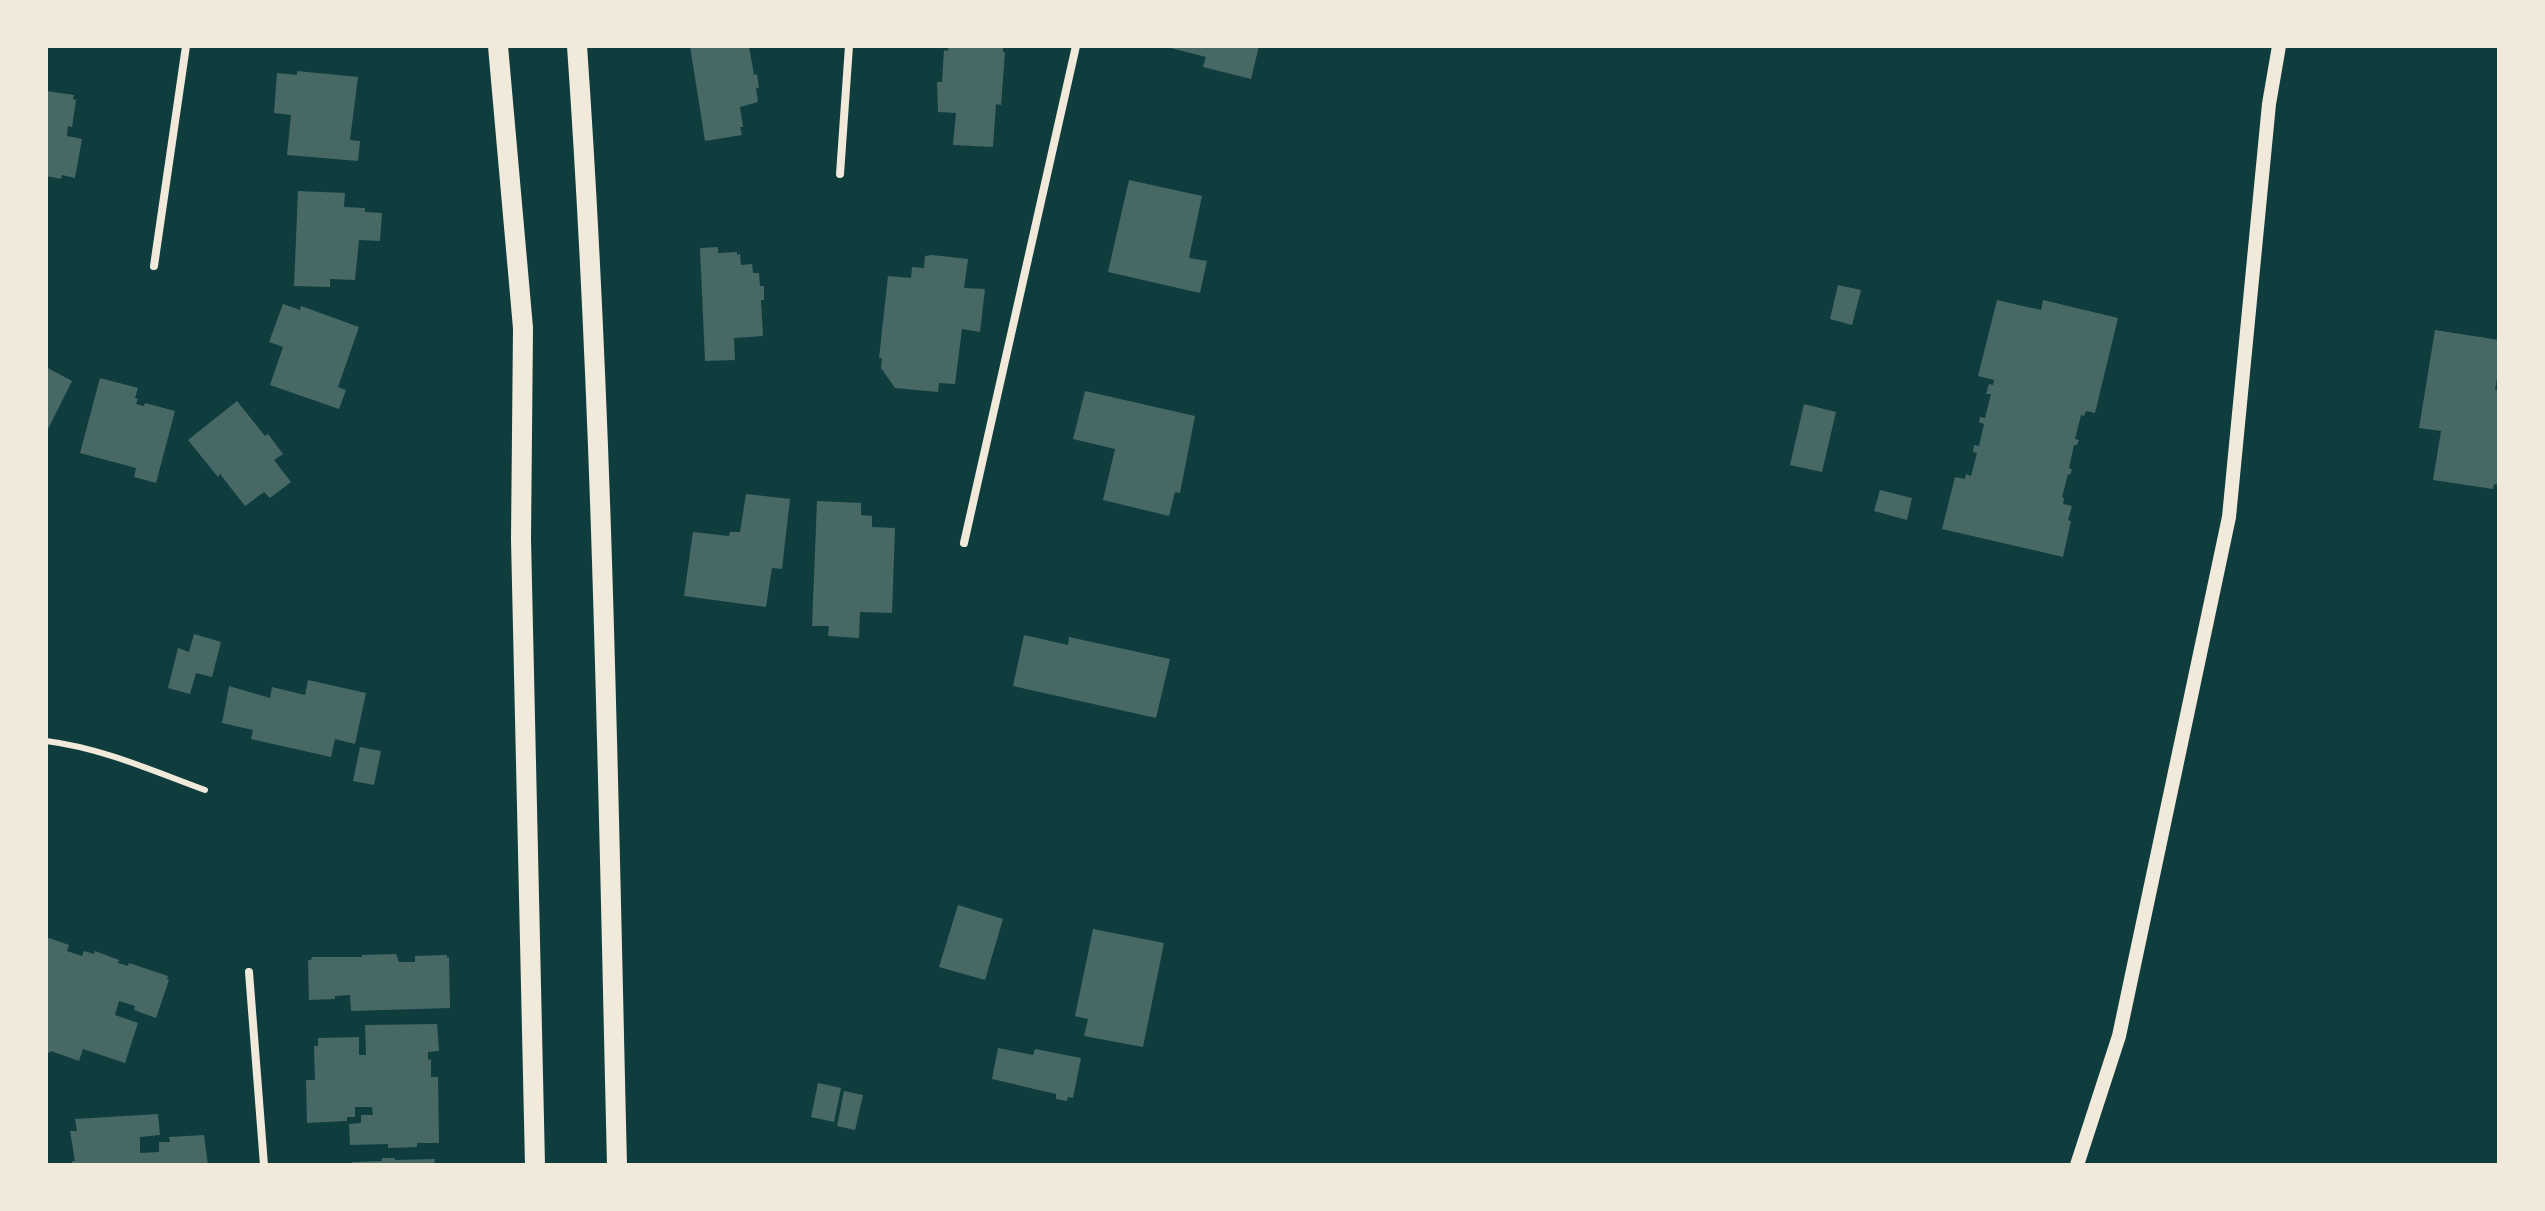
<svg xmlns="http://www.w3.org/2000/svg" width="2545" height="1211" viewBox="0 0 2545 1211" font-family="Quicksand,sans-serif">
<rect width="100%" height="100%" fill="#0f3d3e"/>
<g fill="#486865">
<path d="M690 46H749L754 75 757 74 759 88H756L758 102 740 107 743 127H740L742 135 705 141Z"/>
<path d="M948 46H1003V52H1005L1001 105 996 104 993 147 953 145 956 113 938 112 937 82H942L944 50 948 51Z"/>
<path d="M1163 46H1259L1251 79 1203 67 1206 57Z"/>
<path d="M297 71 358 77 350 140 360 141 358 161 287 155 291 115 274 113 277 73 297 75Z"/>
<path d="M46 91 74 95 73 99 76 100 72 127 68 126 67 136 82 139 75 178 62 175 61 179 46 176Z"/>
<path d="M1129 180 1202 196 1189 258 1207 261 1200 293 1108 272Z"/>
<path d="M298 191 345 193 344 207 365 208V212L382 213 380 241 359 240 355 280 330 279V287L294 286Z"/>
<path d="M718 247V253L737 252V255L740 254 741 265 752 264 753 273H759L760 286H764V300H761L763 336 734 338 735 360 705 361 700 248Z"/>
<path d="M932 255 968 259 964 288 985 289 980 332 962 329 955 384 939 383 938 392 895 388 881 368 882 358H879L888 276 911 278 912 267 924 268 925 256Z"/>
<path d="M1838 285 1861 290 1852 325 1830 319Z"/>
<path d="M1997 300 2041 310 2043 300 2118 318 2095 413 2086 411 2084 416 2081 415 2075 439 2079 440 2077 445H2074L2069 468 2072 469 2070 475 2068 474 2062 497 2064 498 2063 504 2072 506 2068 520 2071 521 2063 557 1942 529 1955 477 1965 479 1966 474 1971 476 1977 453 1973 452 1974 445 1979 446 1984 424 1979 422 1980 417 1985 418 1991 394H1986L1989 384 1993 385 1994 380 1978 376Z"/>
<path d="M283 304 300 310 301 306 359 327 338 387 346 390 339 409 270 385 283 347 269 342Z"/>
<path d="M2435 330 2499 340V367L2495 390 2499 391V485L2494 484 2493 489 2433 480 2441 431 2419 428Z"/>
<path d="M46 367 72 381 46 433Z"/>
<path d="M100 378 138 388 135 398 138 399 136 404 144 406 145 403 175 411 156 483 134 477 136 468 80 453Z"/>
<path d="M1085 391 1195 416 1180 493 1175 492 1169 516 1103 500 1115 449 1073 439Z"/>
<path d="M237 401 265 436 268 434 283 454 274 460 291 482 270 498 264 492 245 506 220 474 218 477 188 440Z"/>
<path d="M1804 404 1836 412 1822 472 1790 465Z"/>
<path d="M1880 490 1912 498 1907 520 1874 511Z"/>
<path d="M746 494 790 499 782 569 772 568 766 607 684 596 693 532 729 536 730 532H740Z"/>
<path d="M817 501 861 503V515L872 516V527L895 528 892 613 860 612 859 638 828 636 829 626H812Z"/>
<path d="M194 634 221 642 212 677 196 673 190 694 168 688 178 648 189 652Z"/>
<path d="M1024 635 1068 645 1069 637 1170 659 1156 718 1013 686Z"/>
<path d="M308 680 366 693 355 744 335 739 331 757 251 739 253 730 222 723 229 686 270 698 272 687 305 695Z"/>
<path d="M360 747 381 751 374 785 353 781Z"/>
<path d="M958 905 1003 919 985 980 939 967Z"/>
<path d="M1093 929 1164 943 1143 1047 1084 1036 1088 1019 1075 1016Z"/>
<path d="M46 937 69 945 67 951 82 956 84 951 94 954 95 951 119 960 118 963 128 966 129 963 168 976 167 979 169 980 156 1018 134 1010 135 1006 119 1001 115 1015 138 1023 125 1063 83 1049 79 1061 51 1051 50 1053 46 1052Z"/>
<path d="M396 954 399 962H415V956L447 955V958L449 957 450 1008 351 1011 350 995 335 996V999L309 1000 308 960H311L312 957H362V955Z"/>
<path d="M437 1024 439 1051 428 1052V1060L431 1059V1077H438L439 1143H417V1147L388 1148V1144L350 1145 349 1124 361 1123V1115H373L372 1107H355V1117H347V1121L307 1123 306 1080H315L314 1046H318V1038L359 1037V1055H366L365 1025Z"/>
<path d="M998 1048 1033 1055 1035 1049 1081 1058 1073 1098 1068 1097 1067 1101 1056 1099V1094L992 1079Z"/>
<path d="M818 1083 841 1088 834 1122 811 1117Z"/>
<path d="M844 1091 863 1095 855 1130 837 1126Z"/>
<path d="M158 1114 160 1135 140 1137V1153L159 1152V1142H170L169 1137 204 1135 208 1165H72V1161H75L70 1131H77L75 1119Z"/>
<path d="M382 1158H395V1160L435 1159 434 1165H352V1162L382 1161Z"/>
</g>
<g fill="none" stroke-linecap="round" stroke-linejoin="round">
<path stroke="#f1e9da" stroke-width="6" d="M46 741C102 748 153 771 205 790"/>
<g stroke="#f1e9da" stroke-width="8">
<path d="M840 174 849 46"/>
<path d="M154 266 186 46"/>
<path d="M964 543 1076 46"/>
<path d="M249 972 264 1165"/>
</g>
<path stroke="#f1e9da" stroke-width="14" d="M2077 1165 2119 1036 2229 517 2269 104 2279 46"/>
<g stroke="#f1e9da" stroke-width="20">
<path d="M498 46 523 328 521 539 535 1165"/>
<path d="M577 46C603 418 608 792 617 1165"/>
</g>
</g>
<rect width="2545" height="1211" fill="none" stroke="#f1e9da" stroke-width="96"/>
</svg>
